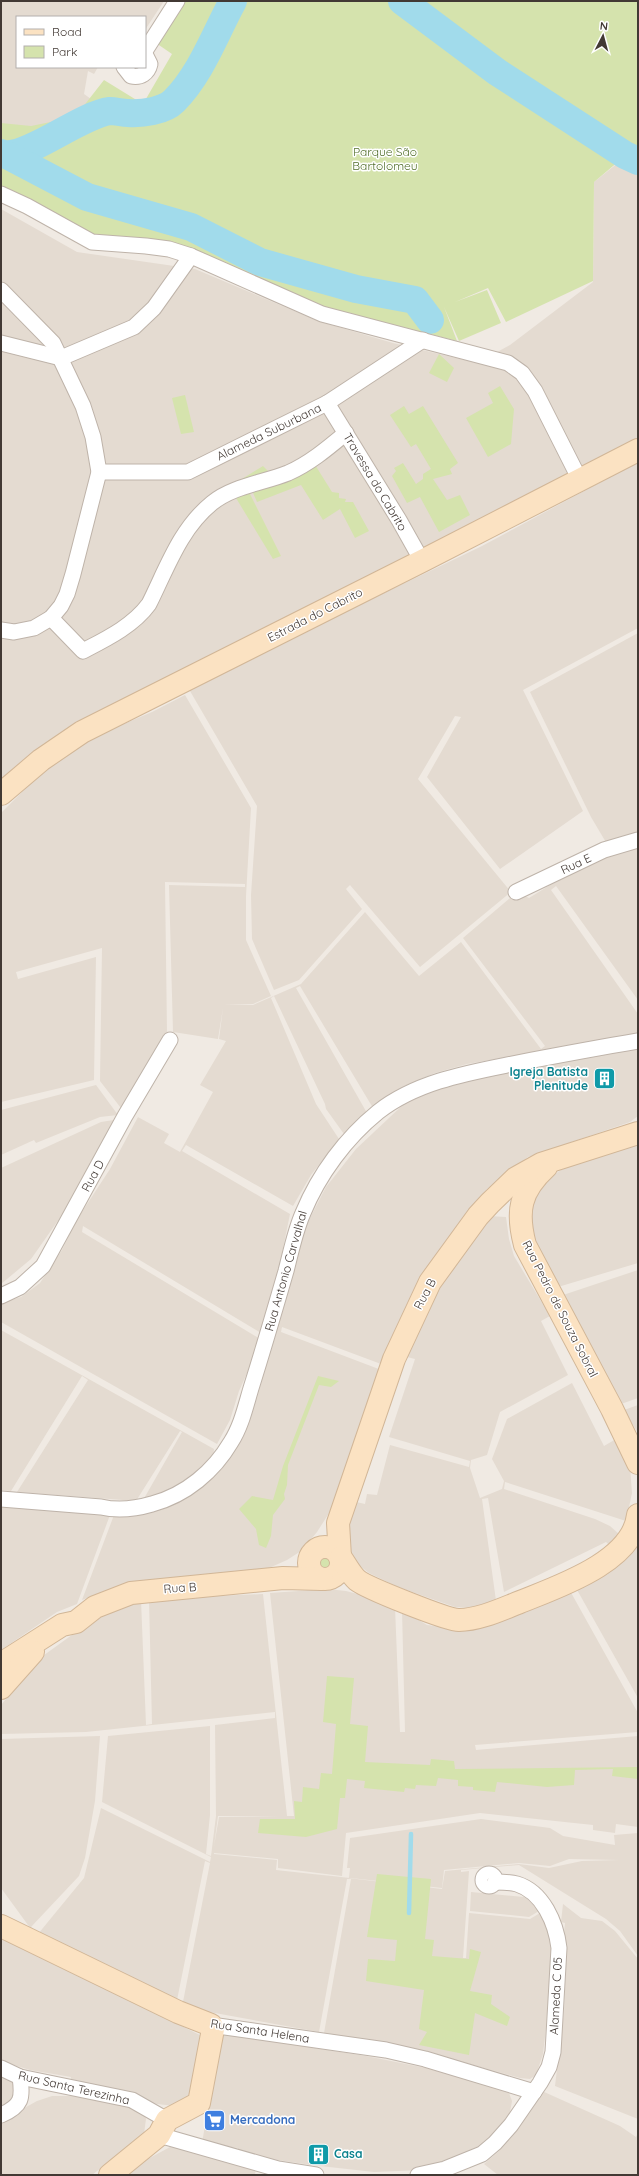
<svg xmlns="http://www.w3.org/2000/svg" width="639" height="2176" viewBox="0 0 639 2176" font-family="Quicksand,sans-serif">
<rect width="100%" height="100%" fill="#f0eae3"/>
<g fill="#e4dbd1" fill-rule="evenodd">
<path d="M1 1H164L145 30V17H17V67H98L94 74 88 71 84 94 91 99 77 119 31 127 1 124Z"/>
<path d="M638 147V439L422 551 1 784V209L77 252 195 269 318 321 393 343 477 363 510 345 593 282 594 182Z"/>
<path d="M638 462V628L523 690 583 811 500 869 427 777 461 717 455 716 418 779 511 892 420 967 350 885 346 889 362 909 299 980 274 990 252 939 251 895 257 806 190 691 293 637 482 546Z"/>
<path d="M638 633V835L607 844 591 817 530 692Z"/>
<path d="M185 695 251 808 246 896V940L271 996 253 1004H224L253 1005 301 984 365 912 419 976 461 942 541 1049 545 1046 463 938 517 892 529 898 576 869 607 853 638 846V1000L556 886 551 890 638 1014V1034H635L638 1049V1116L630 1122 528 1157 487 1189 475 1204 381 1364 282 1327 281 1332 384 1371 331 1510 317 1532 301 1551 287 1560 269 1568 215 1577 171 1578 142 1581 117 1587 82 1600 114 1515H110L77 1604 57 1612 1 1650V1504L120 1514 221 1468 283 1300 307 1224 326 1187 356 1149 407 1101 423 1093 552 1049 467 1064 435 1073 402 1087 373 1108 300 986 296 988 367 1113 344 1134 326 1109 325 1104 274 996 271 998 316 1104 339 1139 311 1175 293 1206 186 1145 182 1151 290 1214 273 1298 261 1333 83 1226 82 1232 262 1340 239 1391 230 1420 217 1444 1 1322V1303L21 1297 40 1283 62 1250 76 1221 110 1169 138 1117 125 1110 124 1112 100 1081 102 948 16 972 18 979 96 957 94 1080 1 1102V813L34 780 86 740 152 712ZM165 882 245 884V887L169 885 173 1032 218 1039 223 1008 219 1039 226 1041 200 1085 213 1092 180 1152 164 1143 169 1134 125 1110 167 1032Z"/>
<path d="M96 1085 118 1115 100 1117 36 1143 34 1140 1 1155V1110Z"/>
<path d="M120 1119 69 1205 31 1259 1 1284V1168L101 1122Z"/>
<path d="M638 1143V1263L558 1287 537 1249 531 1225 532 1198 544 1181 561 1170 581 1160Z"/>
<path d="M489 1216 506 1217 509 1239 514 1256 550 1316 541 1321 568 1375 500 1412 487 1455 471 1460 470 1468 480 1498 502 1489 504 1481 492 1459 507 1419 572 1383 604 1446 616 1439 630 1467 632 1493 626 1521 505 1482 504 1489 595 1519 610 1526 619 1534 610 1546 606 1542 504 1592 488 1498 482 1499 497 1608 455 1607 398 1587 369 1573 352 1560 345 1543 352 1501 365 1504 367 1494 377 1495 390 1445 469 1467 470 1461 389 1437 415 1359 403 1356 425 1306Z"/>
<path d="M638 1270V1398L621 1404 560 1296Z"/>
<path d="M1 1330 214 1449 213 1460 190 1484 142 1502 182 1432 180 1431 136 1501 17 1492 88 1380 82 1376 11 1491 1 1490Z"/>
<path d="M638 1405V1433L624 1410Z"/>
<path d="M638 1535V1698L576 1588Z"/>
<path d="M328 1589 346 1591 373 1598 395 1607 400 1732H405L402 1610 427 1625 452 1628 569 1589 638 1713V1732L475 1745 476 1750 638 1736V1827L616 1824 615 1833 593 1830V1825L480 1813 346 1833 342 1876 278 1868V1859L214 1853V1854L277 1860 276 1870 349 1878 350 1868H347L350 1838 481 1819 550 1828 563 1836 615 1845 614 1835 638 1833V1956L620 1931 606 1919 519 1865 461 1870V1872L469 1871 463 1958H466L469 1913 530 1919 540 1913 539 1911 529 1917 470 1911 471 1892 524 1897 531 1901 536 1907 543 1917 552 1941 546 2028 543 2054 536 2075 530 2079 520 2078 413 2048 324 2033 351 1879H347L319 2032 182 2007 210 1863 205 1861 176 2005 40 1937 28 1925 1 1888V1739L100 1736 95 1801 85 1858 79 1876 31 1927 38 1934 84 1878 101 1808 210 1862 211 1857 102 1802 108 1736 210 1726V1815L206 1854 211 1856 216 1816 215 1725 275 1718V1712L86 1732 1 1734V1705L40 1658 94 1619 141 1600 146 1725 152 1724 149 1599 263 1594 287 1816H294L270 1593ZM218 1816 279 1817H219L214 1846ZM569 1859 619 1860 582 1861 549 1868 519 1864 445 1871 442 1889 314 1874 442 1888 444 1870 519 1863 550 1866Z"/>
<path d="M563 1904 581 1918 602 1921 615 1931 638 1959V2119L555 2086 564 2012 567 1944 563 1943 565 1923 561 1922Z"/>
<path d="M1 1938 204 2037 197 2077 188 2096 175 2106 157 2104 70 2084 71 2077 30 2070 1 2061Z"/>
<path d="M221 2033 366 2056 426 2068 537 2100 542 2091 620 2126 636 2137 638 2133V2175H498L484 2164 498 2152 536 2100 509 2093 512 2101 510 2112 506 2120 485 2143 464 2157 422 2170 374 2172 311 2165 238 2154V2148L202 2143Z"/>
<path d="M1 2075 22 2086 1 2118Z"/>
<path d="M52 2096H85L127 2105 145 2115 146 2119 144 2134 92 2175H1V2121L37 2101Z"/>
<path d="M170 2147 191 2149 256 2167 255 2175H124L135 2166Z"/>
</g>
<g fill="#d5e3ad">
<path d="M184 1H638V145L594 182 593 281 506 322 488 288 455 302 487 290 501 323 459 341 444 307 457 341 325 307 187 247 97 241 23 196 1 188V123L31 126 75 117 104 80 143 104 172 54 156 43Z"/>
<path d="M439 354 454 368 447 382 429 373Z"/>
<path d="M500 386 514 409 511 444 488 457 466 418 493 403 488 393Z"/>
<path d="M185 395 194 432 181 434 172 398Z"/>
<path d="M404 406 409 414 423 406 458 463 450 469 452 474 433 479 447 500 460 495 470 515 439 532 420 497 407 503 392 476 396 471 394 468 403 463 416 484 423 479V474L431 469 416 444 411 447 390 415Z"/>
<path d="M312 460 332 492 339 493V498L346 499 345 502H353L369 531 355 538 340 509 323 520 301 485 257 502 251 488Z"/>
<path d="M263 466 270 473 221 492Z"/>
<path d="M249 492 281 556 273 559 236 498Z"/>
<path d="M318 1376 339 1381 331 1387 319 1385 288 1465 287 1485 284 1494 285 1499 273 1515 271 1536 266 1548 259 1545 256 1529 239 1509 252 1496 273 1500 283 1466Z"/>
<path d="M326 1550 330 1551 337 1568 331 1573 317 1571 313 1564 315 1556Z"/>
<path d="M327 1676 354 1678 350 1724 368 1726 365 1762 430 1765 431 1759 454 1761 455 1769 638 1767V1779L612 1776 613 1769 575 1770 574 1785 547 1787 497 1782 495 1792 473 1790V1787L458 1786V1780L438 1778 436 1786 416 1785 415 1789 405 1788 404 1792 364 1788 365 1781 347 1779 345 1798H340L337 1829 306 1837 258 1833 260 1819H295L294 1801 302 1802 303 1787 319 1789 321 1773 332 1774 336 1724 323 1722Z"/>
<path d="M377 1874 431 1879 425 1939 434 1940 432 1956 469 1959 470 1949 481 1952 470 1991 492 1995 491 2004 510 2017 507 2026 475 2013 469 2055 419 2045 427 2032 419 2029 424 1990 366 1981 368 1959 395 1961 397 1940 367 1937Z"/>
</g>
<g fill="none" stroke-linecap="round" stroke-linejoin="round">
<path stroke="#a1dbeb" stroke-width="4.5" d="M409 1913 411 1834"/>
<g stroke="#a1dbeb" stroke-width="28">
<path d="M402 1 497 72 625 155 638 161"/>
<path d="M1 153C24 162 79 115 110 111 116 111 122 113 128 113 142 114 164 111 174 101 201 74 215 34 233 1"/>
<path d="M7 155 87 197 191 227 260 262 356 289 415 300 430 320"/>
</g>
<defs>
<g id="street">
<path d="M145 51 177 1"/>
<path d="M124 67 131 76C141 78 148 73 150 64L145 54"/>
<path d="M1 194 27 206 92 242 146 246 169 249 191 256 322 314 508 363 522 373 535 391 580 480"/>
<path d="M1 290 53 343 83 406 93 437 99 472 73 574 67 594 61 606 51 618 34 628 14 632 1 630"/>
<path d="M1 343 61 358 134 327 154 308 191 256"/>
<path d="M327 403 399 520 422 561"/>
<path d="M99 472H188L327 403 423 340"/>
<path d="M51 618 83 651C106 639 133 626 149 604 167 568 180 529 212 503 233 486 263 483 288 473 309 464 328 448 346 433"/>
<path d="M516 892 604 850 638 840"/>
<path d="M1 1296 20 1287 43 1266 125 1116 170 1040"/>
<path d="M1 1499 101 1507C118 1511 135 1509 152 1504 186 1495 214 1471 231 1442 242 1425 246 1404 252 1385 264 1347 275 1309 286 1271 291 1252 295 1231 303 1213 319 1174 346 1138 378 1112 416 1082 467 1073 512 1064 554 1056 596 1048 638 1041"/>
<circle cx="489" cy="1880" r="6"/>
<path d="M211 2025 386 2050 425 2059 534 2092"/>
<path d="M1 2068 20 2077 132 2100 167 2120"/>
<path d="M1 2115C22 2106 23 2098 20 2077"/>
<path d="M159 2135 278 2169 316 2175"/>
<path d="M418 2175 445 2169 482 2154 495 2143 511 2125 540 2083 549 2067 553 2052 559 1948C556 1923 543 1892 517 1884 510 1882 502 1882 495 1882"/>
</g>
<g id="secondary">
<path d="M1 794 41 760 82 732 422 561 638 450"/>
<path d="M546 1167C520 1191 516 1211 525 1245L612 1409 638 1463"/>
<circle cx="325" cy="1563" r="16"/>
<path d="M340 1557 338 1523 394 1359 430 1282 478 1216 490 1203 516 1178 541 1164 638 1133"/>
<path d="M341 1558C346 1565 351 1575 357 1580 367 1588 447 1620 459 1620 479 1620 502 1609 520 1602 557 1587 633 1562 638 1515"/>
<path d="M1 1664 62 1625 76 1622 95 1607 131 1593 283 1578 322 1579"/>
<path d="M1 1688 33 1652"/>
<path d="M1 1926 178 2012 211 2025 213 2029 199 2103 167 2120 159 2135 110 2175"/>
</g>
</defs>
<use href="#street" stroke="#beb3a9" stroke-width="17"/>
<use href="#secondary" stroke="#d1b697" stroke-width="24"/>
<use href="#street" stroke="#fff" stroke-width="15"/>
<use href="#secondary" stroke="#fbe2c2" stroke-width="22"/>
</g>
<defs>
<symbol id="building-square" viewBox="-11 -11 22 22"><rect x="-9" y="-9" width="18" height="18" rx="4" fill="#0f9aa8" stroke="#fff"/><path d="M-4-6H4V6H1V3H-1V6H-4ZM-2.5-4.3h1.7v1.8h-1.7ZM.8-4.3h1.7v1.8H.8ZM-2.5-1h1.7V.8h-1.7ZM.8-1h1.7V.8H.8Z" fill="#fff"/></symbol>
<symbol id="supermarket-square" viewBox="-11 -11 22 22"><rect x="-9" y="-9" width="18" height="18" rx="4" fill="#3f7fe0" stroke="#fff"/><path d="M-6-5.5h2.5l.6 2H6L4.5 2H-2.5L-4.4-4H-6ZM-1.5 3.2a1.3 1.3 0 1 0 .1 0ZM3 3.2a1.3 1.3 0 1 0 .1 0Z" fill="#fff"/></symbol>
</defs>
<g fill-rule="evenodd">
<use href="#building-square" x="592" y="1066" width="25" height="25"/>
<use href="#supermarket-square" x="202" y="2108" width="25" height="25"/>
<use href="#building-square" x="306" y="2142" width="25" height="25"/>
</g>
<g text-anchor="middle" stroke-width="3" stroke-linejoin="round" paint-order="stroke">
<g font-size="12" fill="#526f2b" stroke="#fff">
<text x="385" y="156">Parque São<tspan x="385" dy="14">Bartolomeu</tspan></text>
</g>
<g font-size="12" fill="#423934" stroke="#fff">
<text transform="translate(269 432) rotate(-26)" y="4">Alameda Suburbana</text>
<text transform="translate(375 482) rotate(59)" y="4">Travessa do Cabrito</text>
<text transform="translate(315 615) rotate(-27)" y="4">Estrada do Cabrito</text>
<text transform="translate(576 864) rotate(-25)" y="4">Rua E</text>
<text transform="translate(93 1176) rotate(-62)" y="4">Rua D</text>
<text transform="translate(286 1271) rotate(-74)" y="4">Rua Antonio Carvalhal</text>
<text transform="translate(425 1294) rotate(-62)" y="4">Rua B</text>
<text transform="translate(560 1309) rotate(63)" y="4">Rua Pedro de Souza Sobral</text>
<text transform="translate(180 1588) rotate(-4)" y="4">Rua B</text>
<text transform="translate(556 1996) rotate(-87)" y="4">Alameda C 05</text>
<text transform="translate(260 2031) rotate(9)" y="4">Rua Santa Helena</text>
<text transform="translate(74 2088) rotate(13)" y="4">Rua Santa Terezinha</text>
</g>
<g font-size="12" font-weight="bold" fill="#0d838f" stroke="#fff" text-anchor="end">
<text x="588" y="1076">Igreja Batista<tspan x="588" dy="14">Plenitude</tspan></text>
<text x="334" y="2158" text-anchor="start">Casa</text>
</g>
<g font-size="12" font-weight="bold" fill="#366cbe" stroke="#fff" text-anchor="start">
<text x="230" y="2124">Mercadona</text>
</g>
</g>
<rect width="639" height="2176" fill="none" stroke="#423934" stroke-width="4"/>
<rect x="16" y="16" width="130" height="52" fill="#ffffff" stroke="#b3b0ae"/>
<rect x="24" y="29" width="20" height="6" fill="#fbe2c2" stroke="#b3b0ae"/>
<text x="52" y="36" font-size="12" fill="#423934">Road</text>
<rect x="24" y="46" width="20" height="12" fill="#d5e3ad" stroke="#b3b0ae"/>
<text x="52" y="56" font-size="12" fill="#423934">Park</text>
<g transform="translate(603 36) rotate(6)" stroke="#ffffff" stroke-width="3" paint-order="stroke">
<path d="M0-3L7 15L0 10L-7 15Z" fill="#423934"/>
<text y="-6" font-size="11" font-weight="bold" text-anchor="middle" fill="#423934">N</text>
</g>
</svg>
